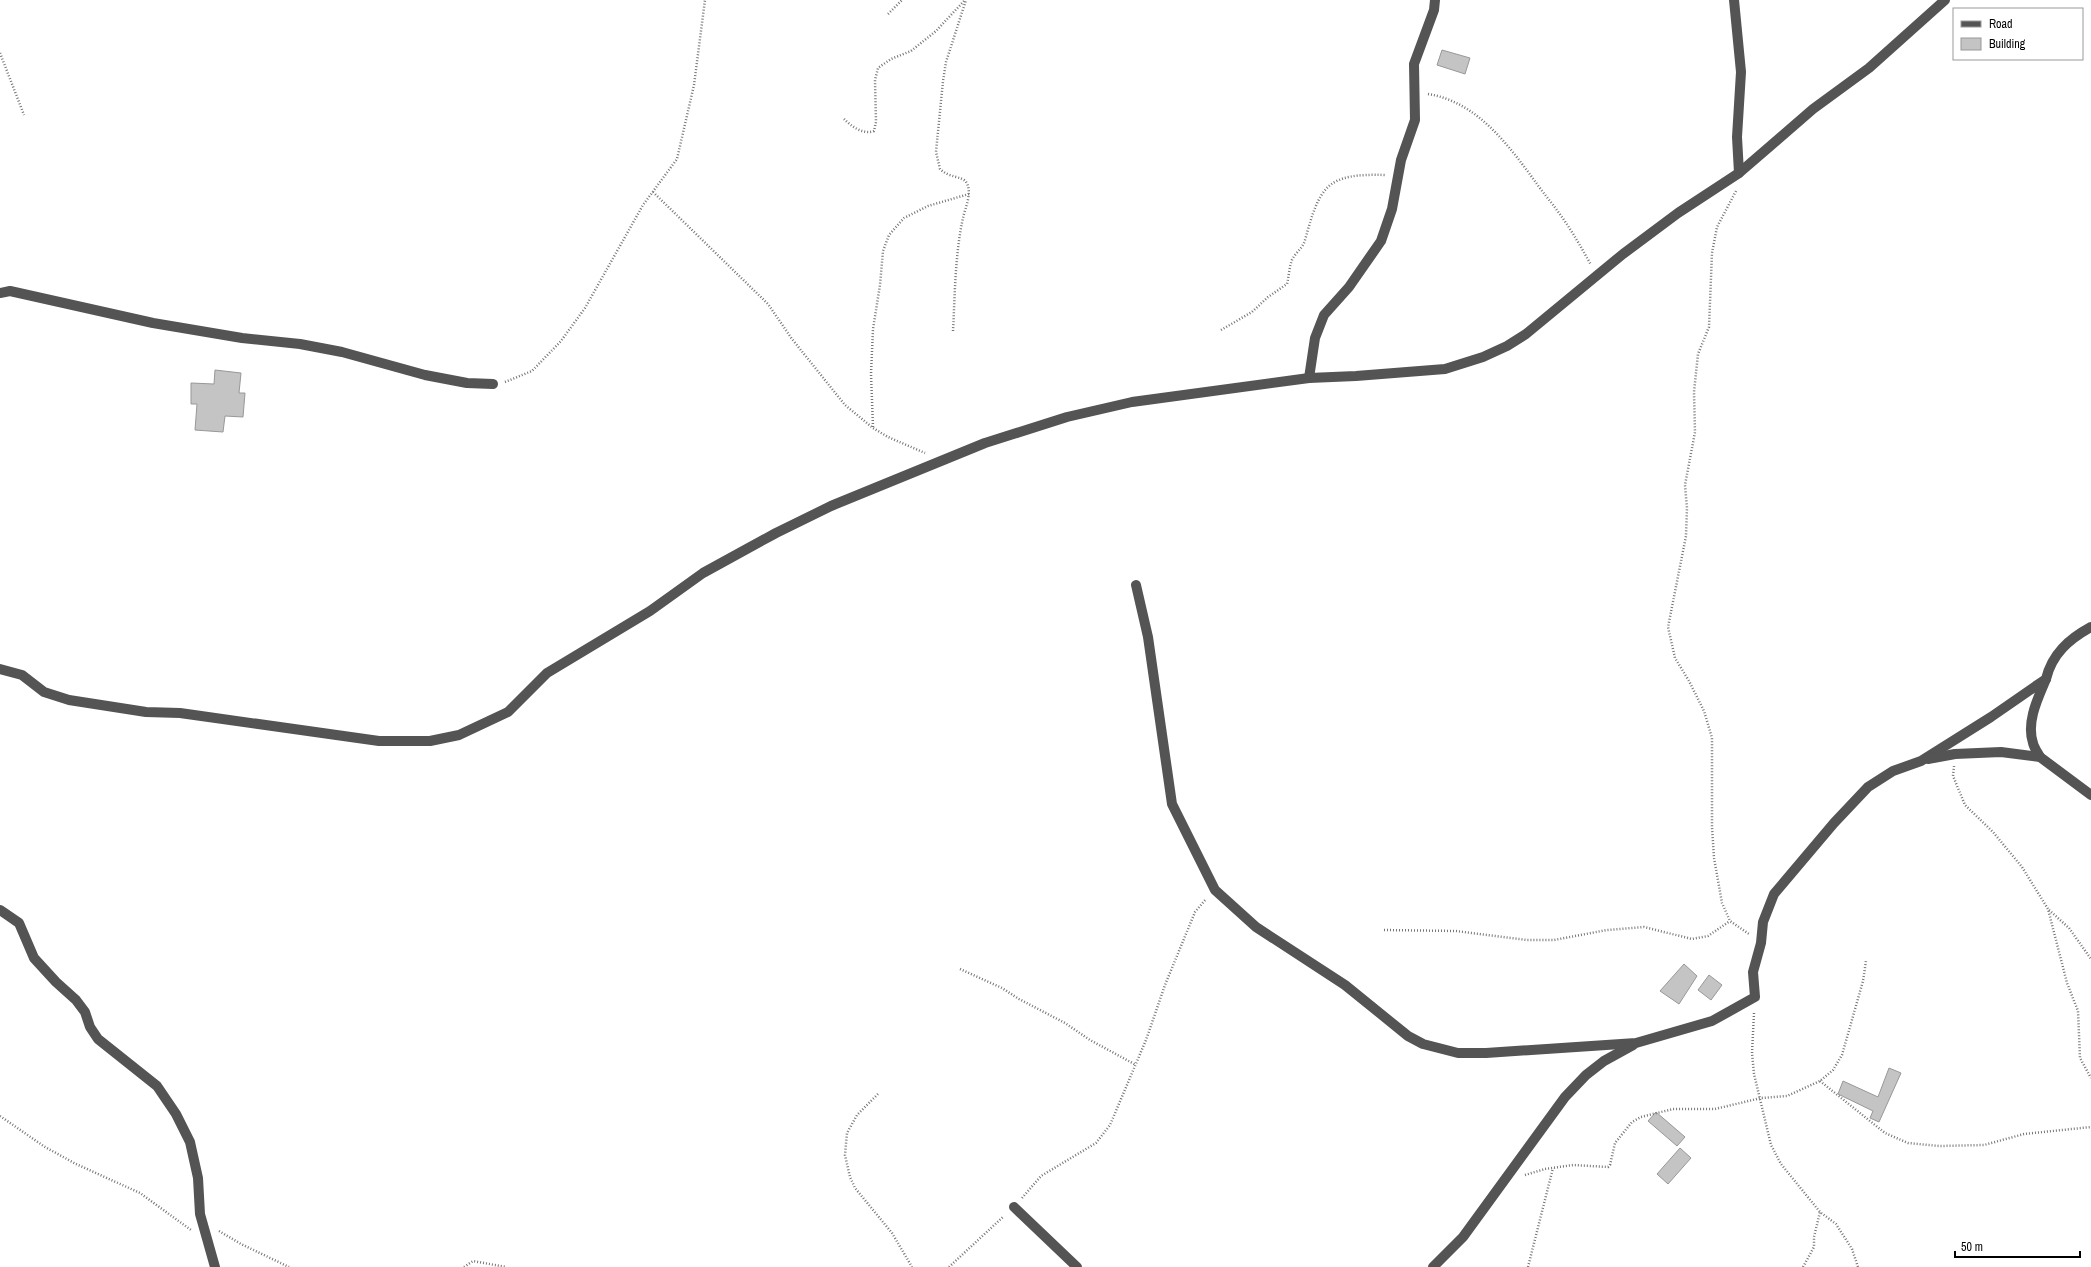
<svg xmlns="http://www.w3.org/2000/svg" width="2091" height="1267" viewBox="0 0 2091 1267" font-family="'Archivo Narrow',sans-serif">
<rect width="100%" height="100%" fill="#fff"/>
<g fill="#c4c4c4" stroke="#989898">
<path d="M1442 50 1470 58 1465 74 1437 65Z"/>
<path d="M215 370 241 373 239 393H245L243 417 225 416 223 432 195 430 197 404H191V383L214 384Z"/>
<path d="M1684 964 1697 976 1679 1004 1660 991Z"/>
<path d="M1709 975 1722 985 1711 1000 1698 990Z"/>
<path d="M1889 1068 1901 1073 1879 1122 1870 1118 1873 1111 1838 1094 1843 1081 1878 1097Z"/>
<path d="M1656 1112 1685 1137 1677 1146 1648 1121Z"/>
<path d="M1680 1148 1691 1158 1668 1184 1657 1174Z"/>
</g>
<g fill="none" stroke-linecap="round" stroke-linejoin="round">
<g stroke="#767676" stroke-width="2.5" stroke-dasharray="1 2" stroke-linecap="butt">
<path d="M888 14 902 0"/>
<path d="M0 53 24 115"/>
<path d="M1428 94C1478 102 1509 146 1537 184 1544 194 1552 203 1559 213 1571 229 1581 247 1591 265"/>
<path d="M844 119C851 126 863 135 874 131L876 122 875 80 878 68 891 59 911 51 936 31 965 0"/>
<path d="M1736 191 1717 227 1712 253 1709 327 1698 354 1694 392 1695 432 1685 485 1687 508 1686 536 1668 627 1675 658 1689 681 1704 711 1712 738V827L1714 858 1722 903 1730 921 1749 934"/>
<path d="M653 192 768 304 792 339 845 405 873 428 888 437 925 453"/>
<path d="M1221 330 1252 312 1268 297 1287 284C1289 276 1289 268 1292 260 1295 253 1303 248 1305 240 1320 186 1326 173 1386 175"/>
<path d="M953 331C955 294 955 254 963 218 965 208 973 192 966 182 962 176 949 178 940 169L936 152 943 81 946 62 966 0"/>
<path d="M505 382 532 371 561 341 585 308 643 205 677 159 694 85 705 0"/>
<path d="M873 427 871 374 873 329 880 285 883 251 889 235 904 218 928 206 969 194"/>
<path d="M1954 766 1953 776 1965 805 1993 832 2022 867 2048 909 2067 983 2078 1011 2080 1058 2091 1078"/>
<path d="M2049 910 2069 928 2091 959"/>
<path d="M1384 930 1456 931 1527 940H1554L1607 930 1644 927 1692 939 1708 936 1730 921"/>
<path d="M960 969 1002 988 1019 999 1065 1023 1090 1040 1136 1065"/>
<path d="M1754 1013 1752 1053 1754 1074 1771 1145 1781 1164 1820 1212 1836 1224 1852 1249 1858 1267"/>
<path d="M1820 1081 1885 1133 1908 1143 1939 1146 1984 1145 2024 1134 2091 1127"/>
<path d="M878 1094 857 1115 847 1133 845 1155 850 1177 855 1188 892 1233 912 1267"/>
<path d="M0 1116 45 1147 76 1164 140 1193 191 1230"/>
<path d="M1525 1175 1545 1169 1573 1165 1608 1167 1610 1165 1615 1143 1632 1122 1641 1117 1673 1109H1715L1761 1098 1787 1096 1820 1081 1833 1070 1842 1055 1863 981 1866 961"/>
<path d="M1022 1198 1041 1176 1096 1143 1110 1125 1146 1040 1165 985 1195 912 1206 899"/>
<path d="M219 1231 241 1244 289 1267"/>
<path d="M464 1267 473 1261 506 1267"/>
<path d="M949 1267 1004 1216"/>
<path d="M1528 1267 1553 1168"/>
<path d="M1803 1267 1814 1247V1237L1820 1212"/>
</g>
<g stroke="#545454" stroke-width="10">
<path d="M1734 0 1741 72 1737 137 1739 173"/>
<path d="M0 293 10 291 153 323 242 338 300 344 342 352 425 375 467 383 493 384"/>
<path d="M1309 378 1315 338 1324 315 1349 287 1381 241 1392 209 1401 160 1415 120 1414 64 1434 10 1435 0"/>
<path d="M1136 585 1148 637 1172 804 1215 890 1256 927 1345 985 1408 1036 1423 1044 1458 1053H1486L1636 1043 1712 1021 1755 997 1753 972 1761 943 1763 922 1774 894 1834 823 1868 787 1893 771 1921 761 1991 717 2046 679C2052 654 2069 639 2091 627"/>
<path d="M0 669 22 675 44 692 69 700 146 712 180 713 379 741H430L459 735 508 712 547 673 650 611 703 573 776 533 831 506 985 443 1067 417 1132 402 1309 378 1356 376 1445 369 1483 357 1507 346 1526 334 1623 254 1678 213 1739 173 1813 109 1869 68 1945 0"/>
<path d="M2040 757C2038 753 2034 748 2033 743 2026 722 2038 698 2046 679"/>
<path d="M1928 759 1955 754 2001 752 2040 757 2091 795"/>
<path d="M0 910 19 923 34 958 56 982 76 1000 85 1012 90 1027 98 1039 157 1086 176 1114 190 1142 198 1178 200 1214 215 1267"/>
<path d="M1014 1207 1077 1267"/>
<path d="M1433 1267 1463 1237 1565 1097 1586 1075 1604 1061 1633 1045"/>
</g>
</g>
<rect x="1953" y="8" width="130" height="52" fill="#ffffff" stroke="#999999"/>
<rect x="1961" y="21" width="20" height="6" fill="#545454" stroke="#999999"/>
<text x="1989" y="28" font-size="12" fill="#000000">Road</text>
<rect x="1961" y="38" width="20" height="12" fill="#c4c4c4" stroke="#999999"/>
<text x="1989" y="48" font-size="12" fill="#000000">Building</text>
<path d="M1955 1251v6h125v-6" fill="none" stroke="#000000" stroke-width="2"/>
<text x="1961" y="1251" font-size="12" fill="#000000" stroke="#ffffff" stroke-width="3" paint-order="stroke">50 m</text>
</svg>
